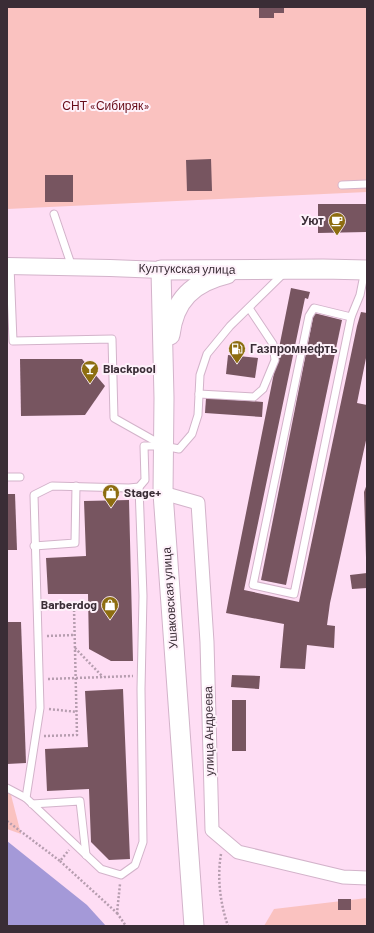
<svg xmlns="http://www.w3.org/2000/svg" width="374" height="933" viewBox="0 0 374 933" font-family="Barlow,sans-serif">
<rect width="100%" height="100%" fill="#feddf4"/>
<g fill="#fac2c0">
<path d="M7 7H367V192L7 209Z"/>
<path d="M7 783H8L21 834 7 829Z"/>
<path d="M367 898V926H264L274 909Z"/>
</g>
<path fill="#a499d8" d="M7 841 87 905 106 926H8L7 925Z"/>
<g fill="#775560">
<path d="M259 7H284V13H274V18H259Z"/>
<path d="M211 159 212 191H187L186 160Z"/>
<rect x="45" y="175" width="28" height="27"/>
<path d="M318 204H366V232L318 233Z"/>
<path d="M291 288 310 292 308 299 305 298 244 590 299 602 357 326 361 312 367 313V353L357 403 367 405V436L330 603 327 625 335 626 334 648 307 645 305 669 280 668 284 624 226 613Z"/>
<path d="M314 313 342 320 286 585 261 580Z"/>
<path d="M228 355 258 358 255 378 226 374Z"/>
<path d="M20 359H82L105 386 85 415 21 416Z"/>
<path d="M206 398 263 402 262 417 205 413Z"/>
<path d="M367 484V557H366L364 492Z"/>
<path d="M7 494H15L17 550H7Z"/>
<path d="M129 500 133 661H111L89 649 88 594H48L46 558 86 556 84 501Z"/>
<path d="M367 573V588L352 589 350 575Z"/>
<path d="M7 622H21L26 763 7 764Z"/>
<path d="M232 675 260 676 259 689 231 687Z"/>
<path d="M123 689 130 859 109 860 91 842 89 789 47 791 45 749 88 747 85 691Z"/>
<rect x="232" y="700" width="14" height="51"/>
<rect x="338" y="899" width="13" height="11"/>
</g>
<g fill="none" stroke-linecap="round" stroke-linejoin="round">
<defs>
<g id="service">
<path d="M342 185 367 184"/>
<path d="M54 214 72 267"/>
<path d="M10 266 13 341 112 339 114 418 162 445"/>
<path d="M314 308 351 317 294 594 253 585 309 316Z"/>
<path d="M351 317 360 295 365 270"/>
<path d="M199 394 254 397 263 389 275 360 273 344 249 308"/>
<path d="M7 477H20"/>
<path d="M34 546 75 543 76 486"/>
<path d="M7 788 26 798 101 869 121 875 135 865 143 842 141 689 143 596 139 487"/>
<path d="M26 798 40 708 34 495 52 486 129 488 139 487 145 480 144 446H164L179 449 192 434 198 415 200 375 207 354 230 326 284 273"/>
<path d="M32 804 80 801 86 855"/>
</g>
<path id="minor" d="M163 493 198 503 207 642 212 830 238 852 343 877 367 878"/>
<path id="tertiary" d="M7 266 110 268 161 270"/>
<g id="secondary">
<path d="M170 335C174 300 193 282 227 274"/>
<path d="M194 926 163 493 164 398 161 270 323 269 367 270"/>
</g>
</defs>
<use href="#service" stroke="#d3b3ca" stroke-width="9"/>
<use href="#minor" stroke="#d3b3ca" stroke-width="15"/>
<use href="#tertiary" stroke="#d3b3ca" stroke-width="18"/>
<use href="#secondary" stroke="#d3b3ca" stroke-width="21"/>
<g stroke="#b69daf" stroke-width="2.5" stroke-dasharray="2 2" stroke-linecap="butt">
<path d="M47 636 74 635"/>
<path d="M75 648 103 677"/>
<path d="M48 679 133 676"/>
<path d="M49 709 77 712"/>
<path d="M44 736 77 735 74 608 47 609"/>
<path d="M7 821 60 861 69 850"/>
<path d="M221 854C217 877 220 903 228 926"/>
<path d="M60 861 117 913 120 884"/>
<path d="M117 913 126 926"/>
</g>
<use href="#service" stroke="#fff" stroke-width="7"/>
<use href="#minor" stroke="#fff" stroke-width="13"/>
<use href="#tertiary" stroke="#fff" stroke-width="16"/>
<use href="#secondary" stroke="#fff" stroke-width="19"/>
</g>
<defs>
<symbol id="cafe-pin" viewBox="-11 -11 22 30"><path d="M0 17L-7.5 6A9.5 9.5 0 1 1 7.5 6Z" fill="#8d6d10" stroke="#fef1fa"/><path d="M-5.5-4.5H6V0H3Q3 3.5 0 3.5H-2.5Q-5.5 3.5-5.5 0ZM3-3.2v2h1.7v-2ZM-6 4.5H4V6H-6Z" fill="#fff"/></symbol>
<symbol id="fuel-pin" viewBox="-11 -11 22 30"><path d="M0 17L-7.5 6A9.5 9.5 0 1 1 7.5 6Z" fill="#8d6d10" stroke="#fef1fa"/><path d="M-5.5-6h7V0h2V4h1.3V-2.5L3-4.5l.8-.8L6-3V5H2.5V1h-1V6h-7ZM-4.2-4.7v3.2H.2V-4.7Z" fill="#fff"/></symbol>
<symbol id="bar-pin" viewBox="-11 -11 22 30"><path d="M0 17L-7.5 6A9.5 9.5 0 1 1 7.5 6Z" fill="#8d6d10" stroke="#fef1fa"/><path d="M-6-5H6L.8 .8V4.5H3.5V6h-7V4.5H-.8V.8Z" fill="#fff"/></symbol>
<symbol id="shop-pin" viewBox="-11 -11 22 30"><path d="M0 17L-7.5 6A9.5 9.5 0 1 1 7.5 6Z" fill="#8d6d10" stroke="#fef1fa"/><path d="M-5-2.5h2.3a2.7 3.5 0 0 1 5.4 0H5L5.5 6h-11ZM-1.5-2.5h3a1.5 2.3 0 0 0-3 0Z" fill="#fff"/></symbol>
</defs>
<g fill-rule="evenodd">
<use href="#cafe-pin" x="327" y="211" width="20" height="27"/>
<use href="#fuel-pin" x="227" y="339" width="20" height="27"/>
<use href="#bar-pin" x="80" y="359" width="20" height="27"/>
<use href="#shop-pin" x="101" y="483" width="20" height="27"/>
<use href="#shop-pin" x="100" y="595" width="20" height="27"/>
</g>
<g text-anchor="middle" stroke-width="4" stroke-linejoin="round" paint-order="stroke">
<g font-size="12" fill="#670c19" stroke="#fef1fa">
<text x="106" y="110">СНТ «Сибиряк»</text>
</g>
<g font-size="12" font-weight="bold" fill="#3a2d36" stroke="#fef1fa" text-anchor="start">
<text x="324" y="225" text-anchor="end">Уют</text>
<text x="250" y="353">Газпромнефть</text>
<text x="103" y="373">Blackpool</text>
<text x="124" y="497">Stage+</text>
<text x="97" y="609" text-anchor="end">Barberdog</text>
</g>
<g font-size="12" fill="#3a2d36" stroke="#fef1fa">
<text transform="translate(187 269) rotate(1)" y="4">Култукская улица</text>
<text transform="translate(170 598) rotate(-94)" y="4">Ушаковская улица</text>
<text transform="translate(209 731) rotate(-91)" y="4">улица Андреева</text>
</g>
</g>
<rect width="374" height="933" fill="none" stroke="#3a2d36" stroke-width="16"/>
</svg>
